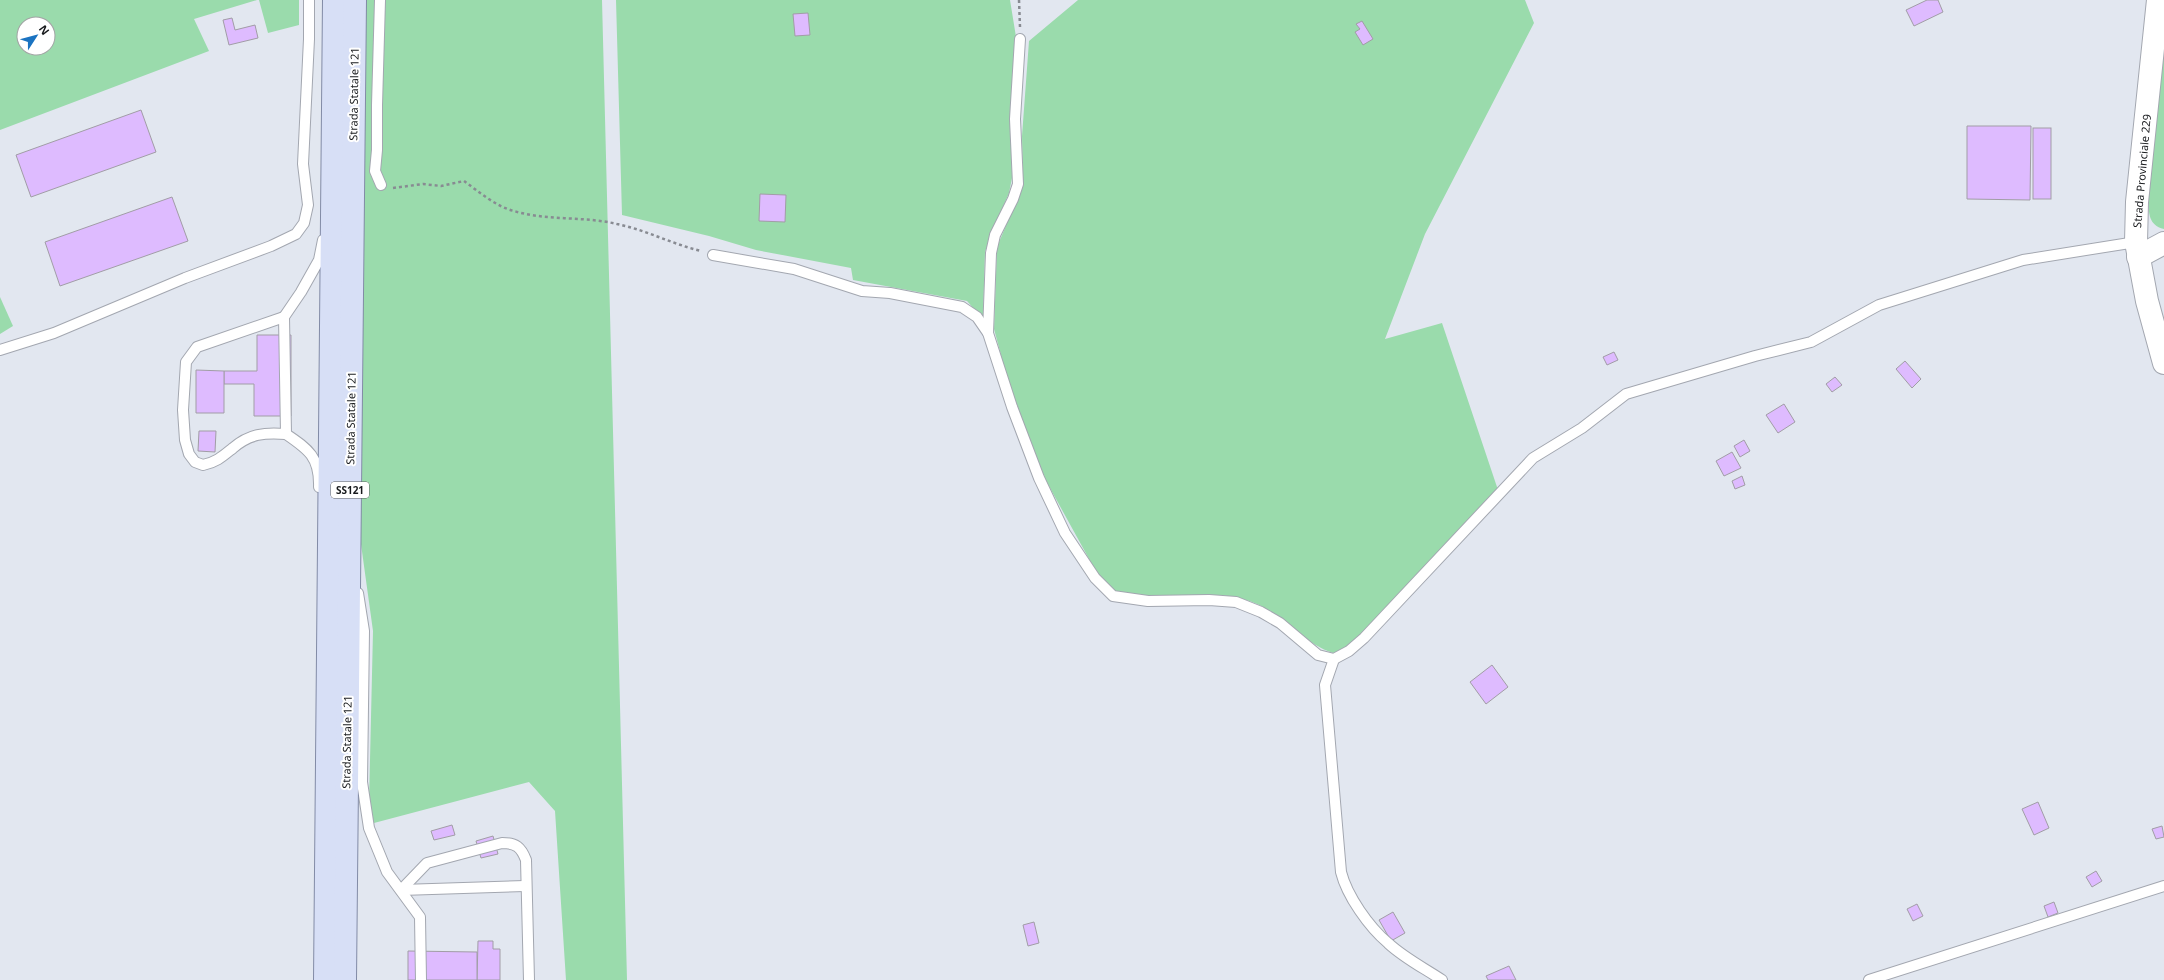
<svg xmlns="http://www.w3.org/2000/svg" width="2164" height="980" viewBox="0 0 2164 980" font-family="'Noto Sans',sans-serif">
<rect width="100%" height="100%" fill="#e2e7f0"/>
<g fill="#9adbac" fill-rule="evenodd">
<path d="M0 0H257L194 19 209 51 0 130ZM24 24H48V48H24Z"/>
<path d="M259 0H299V25L268 33Z"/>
<path d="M366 0H602L627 980H566L555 811 529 782 374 823 369 803 373 631 360 537Z"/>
<path d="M616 0H1010L1017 43 1011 113 1012 178 1009 193 992 232 985 252 983 319 967 301 853 280 851 268 756 250 709 236 622 215Z"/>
<path d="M1078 0H1525L1534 23 1425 234 1385 339 1442 323 1498 490 1365 630 1344 649 1333 653C1299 642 1279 608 1243 599 1202 588 1158 605 1118 592 1111 590 1104 582 1099 577L1045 479 1015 407 994 329 997 247 1023 185 1022 136 1029 41Z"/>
<path d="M2164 39V229C2148 225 2149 213 2148 198Z"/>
<path d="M0 297 13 326 0 334Z"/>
</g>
<g fill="#debbff" stroke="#a19da6">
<path d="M1927 0H1938L1943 12 1914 26 1906 10Z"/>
<path d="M808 13 810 35 795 36 793 14Z"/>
<path d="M232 18 235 30 255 25 258 38 229 45 223 20Z"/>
<path d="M1362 21 1373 39 1363 45 1355 32 1360 29 1356 24Z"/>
<path d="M141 110 156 152 31 197 16 155Z"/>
<path d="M1967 126H2031L2030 200 1967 199Z"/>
<rect x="2033" y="128" width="18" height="71"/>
<path d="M760 194 786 195 785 222 759 221Z"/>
<path d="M172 197 188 241 60 286 45 242Z"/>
<path d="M257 335H291V416H254V384H224V371H257Z"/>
<path d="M1614 352 1618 360 1607 365 1603 357Z"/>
<path d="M1905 361 1921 379 1912 388 1896 369Z"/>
<path d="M196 370 224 371V413H196Z"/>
<path d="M1835 377 1842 385 1832 392 1826 384Z"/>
<path d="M1784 404 1795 422 1778 433 1766 415Z"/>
<path d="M199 431H216L215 452 198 451Z"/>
<path d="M1744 440 1750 451 1740 457 1734 446Z"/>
<path d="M1732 452 1741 468 1724 476 1716 461Z"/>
<path d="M1742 476 1745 485 1735 489 1732 481Z"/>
<path d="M1492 665 1508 687 1486 704 1470 682Z"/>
<path d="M2038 802 2049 828 2034 835 2022 809Z"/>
<path d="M452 825 455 835 434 840 431 831Z"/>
<path d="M2162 826 2164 837 2156 839 2152 829Z"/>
<path d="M493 836 498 854 481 858 476 841Z"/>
<path d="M2096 871 2102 881 2092 887 2086 877Z"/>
<path d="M2054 902 2058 913 2048 917 2044 906Z"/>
<path d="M1917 904 1923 916 1913 921 1907 909Z"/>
<path d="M1393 912 1405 933 1391 941 1379 920Z"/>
<path d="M1034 922 1039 943 1028 946 1023 925Z"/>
<path d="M478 941H493V949H500V980H477Z"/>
<path d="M408 951 477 952V980H408Z"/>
<path d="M1509 966 1516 980H1488L1486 976Z"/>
</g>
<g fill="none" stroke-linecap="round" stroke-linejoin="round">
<defs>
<g id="lane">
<path d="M380 0 377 105V150L375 171 381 185"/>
<path d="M713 255 794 269 862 291 890 293 962 307 977 317 988 333 1012 407 1039 478 1065 533 1095 578 1113 596 1148 601 1209 600 1236 602 1261 612 1280 623 1318 655 1334 659 1349 651 1364 638 1533 458 1582 428 1626 394 1755 356 1811 342 1879 305 2023 260 2136 242"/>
<path d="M284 317 197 347 186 362 183 410 185 440 189 454 195 462 203 465C217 462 223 456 233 448 249 434 265 432 286 434"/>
<path d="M988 333 991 253 995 235 1013 199 1018 184 1015 119 1020 39"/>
<path d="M0 350 54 333 185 278 271 246 296 234 304 223 308 205 303 164 309 39V0"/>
<path d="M319 487C320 457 308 449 286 434L284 317 301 292 319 260 323 240"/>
<path d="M358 593 364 631 362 782 369 828 387 872 420 917 421 980"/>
<path d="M1334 659 1325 685 1341 872C1347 896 1369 927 1388 943 1404 958 1424 968 1442 980"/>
<path d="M401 890 427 863 502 843C516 843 521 847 526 860L529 980"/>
<path d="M401 890 525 886"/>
<path d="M1869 980 2164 886"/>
</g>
<g id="secondary">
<path d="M2158 0 2137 202 2136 242 2147 301 2164 363"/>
<path d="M2138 257 2164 243"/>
</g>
<g id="primary">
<path d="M325 980 334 0"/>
<path d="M345 980 355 0"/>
</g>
</defs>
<use href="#lane" stroke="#a3a7b0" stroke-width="12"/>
<use href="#secondary" stroke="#a3a7b0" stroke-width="24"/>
<use href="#primary" stroke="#828ba6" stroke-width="24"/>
<g stroke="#888b92" stroke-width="2.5" stroke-dasharray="3 3" stroke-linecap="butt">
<path d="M1019 0 1020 27"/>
<path d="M393 188 423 184 441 186 464 181C479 192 497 207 514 211 547 221 584 216 617 224 646 230 672 244 701 251"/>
</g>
<use href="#lane" stroke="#fff" stroke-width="10"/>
<use href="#secondary" stroke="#fff" stroke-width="22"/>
<use href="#primary" stroke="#d7dff6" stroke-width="22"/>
</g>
<g text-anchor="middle" stroke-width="4" stroke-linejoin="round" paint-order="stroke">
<rect fill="#fff" stroke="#5d5e60" stroke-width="1" x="331" y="482" width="38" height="16" rx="3"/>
<g font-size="10" font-weight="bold" fill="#17191c">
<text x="350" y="494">SS121</text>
</g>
<g font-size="11" fill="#17191c" stroke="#fff">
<text transform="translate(354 94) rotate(-89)" y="4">Strada Statale 121</text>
<text transform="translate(2142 171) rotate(-85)" y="4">Strada Provinciale 229</text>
<text transform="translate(351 418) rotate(-89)" y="4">Strada Statale 121</text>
<text transform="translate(347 742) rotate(-89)" y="4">Strada Statale 121</text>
</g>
</g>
<g transform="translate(36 36) rotate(54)"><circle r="19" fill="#ffffff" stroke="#a2a3a4"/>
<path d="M0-3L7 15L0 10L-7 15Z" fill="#1b73c1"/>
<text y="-6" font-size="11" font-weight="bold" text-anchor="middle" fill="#17191c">N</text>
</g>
</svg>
